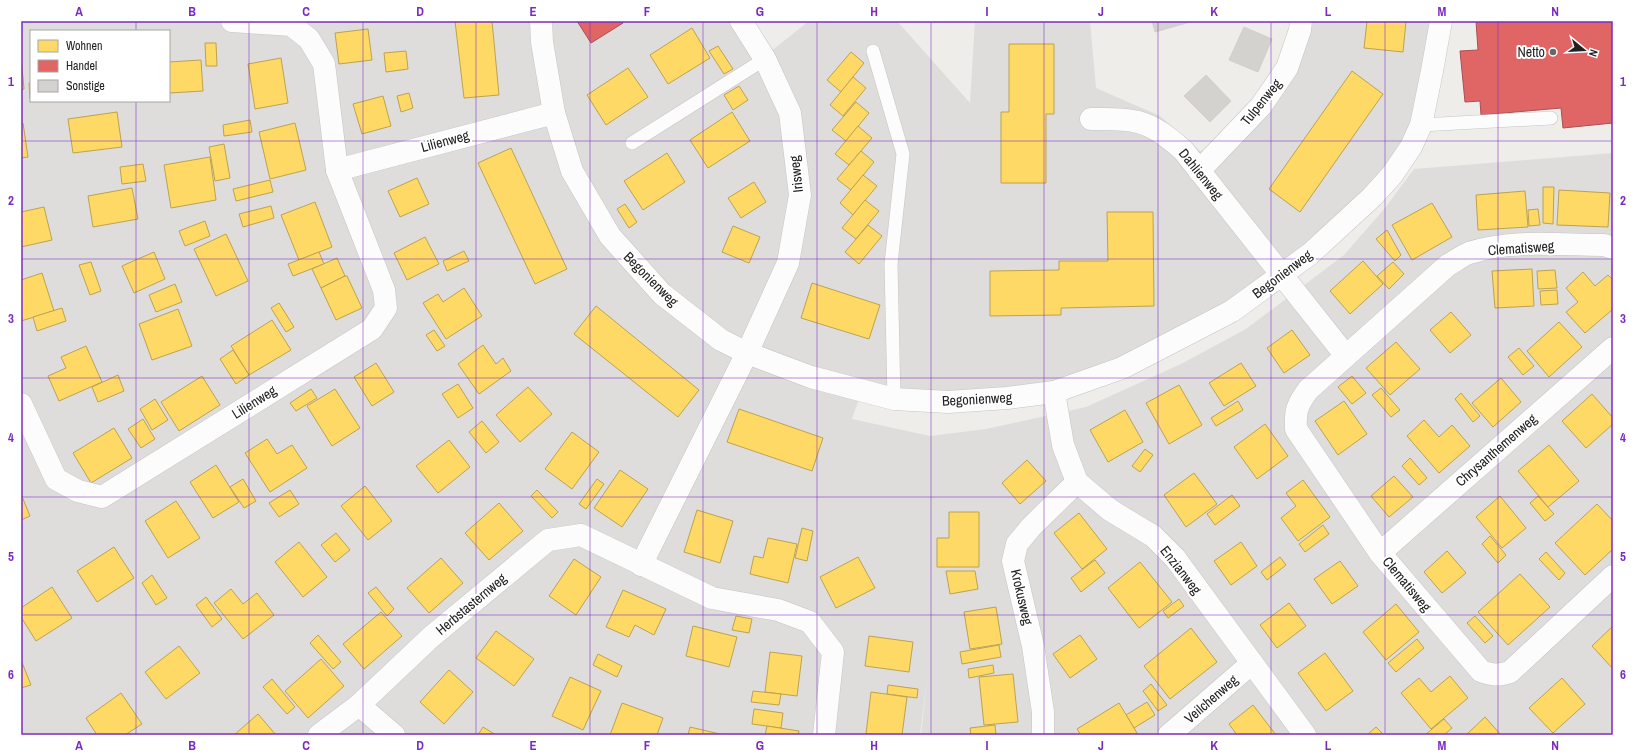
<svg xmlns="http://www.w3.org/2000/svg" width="1634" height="756" viewBox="0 0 1634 756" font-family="'Archivo Narrow',sans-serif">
<rect width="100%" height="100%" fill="#efedea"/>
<path fill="#dedddb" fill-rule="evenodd" d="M21 21H742L765 56 809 21H897L970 103 975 21H1090L1096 88 1160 116 1200 151 1213 148 1261 104 1301 21H1444L1411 145 1310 252 1122 366 985 398 862 390 852 419 930 436 986 429 1086 407 1181 364 1246 329 1344 255 1385 208 1414 169 1613 153V735H921L928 673 920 735H21ZM31 31H169V101H31Z"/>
<g fill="#ffd966" stroke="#bca251">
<path d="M455 21H492L499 95 464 98Z"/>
<path d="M1367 21H1406L1403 52 1364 48Z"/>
<path d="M692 28 710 58 668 84 650 55Z"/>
<path d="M368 29 372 60 339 64 335 33Z"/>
<path d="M205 43H216L217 66H206Z"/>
<path d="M1009 44H1054V114H1046V183H1001V112H1009Z"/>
<path d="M718 46 733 69 724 74 709 51Z"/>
<path d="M406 51 408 69 386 72 384 53Z"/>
<path d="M851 52 864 63 841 92 827 80Z"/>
<path d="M21 56 24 89 21 90Z"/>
<path d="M281 58 288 103 255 109 248 64Z"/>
<path d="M201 60 203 91 169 93V62Z"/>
<path d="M628 68 648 97 606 125 587 95Z"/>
<path d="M1352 71 1383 94 1300 212 1269 189Z"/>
<path d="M853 77 866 88 843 116 830 105Z"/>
<path d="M29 83H31V99H30Z"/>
<path d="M739 86 748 100 733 110 724 95Z"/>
<path d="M409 93 413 108 401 112 397 96Z"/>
<path d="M383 96 391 126 362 134 353 104Z"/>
<path d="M856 102 869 113 846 141 832 130Z"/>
<path d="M117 112 122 147 73 153 68 119Z"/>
<path d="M732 112 750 141 708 168 690 140Z"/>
<path d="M250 120 252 132 224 136 223 125Z"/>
<path d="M23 123 28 157 21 158V124Z"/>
<path d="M295 123 306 170 270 179 259 132Z"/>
<path d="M858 126 872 138 849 165 835 154Z"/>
<path d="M224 144 230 178 215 181 209 147Z"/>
<path d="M511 148 567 269 535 284 478 163Z"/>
<path d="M861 151 874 162 851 190 837 179Z"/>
<path d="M667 153 685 182 643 210 624 181Z"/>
<path d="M210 157 216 200 171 208 164 165Z"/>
<path d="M143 164 146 181 122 184 120 167Z"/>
<path d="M863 175 877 186 853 215 840 203Z"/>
<path d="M417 178 429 204 400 217 388 191Z"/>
<path d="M270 180 273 192 236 201 233 189Z"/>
<path d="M754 182 766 202 741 218 728 198Z"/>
<path d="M1543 187H1554L1553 224 1543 223Z"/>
<path d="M132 188 138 219 93 227 88 196Z"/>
<path d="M1559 190 1610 193 1608 227 1557 225Z"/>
<path d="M1525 191 1528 227 1478 230 1476 195Z"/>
<path d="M865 200 879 211 856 239 842 228Z"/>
<path d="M315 202 332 247 299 260 281 215Z"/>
<path d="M1432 203 1452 237 1412 260 1392 225Z"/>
<path d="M625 204 637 222 629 228 617 209Z"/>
<path d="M271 206 274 218 243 227 239 214Z"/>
<path d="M44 207 52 240 21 247V212Z"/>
<path d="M1538 209 1540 225 1529 226 1528 210Z"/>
<path d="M1107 212H1153L1154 306 1061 308V315L990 316V271L1059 270V261H1108Z"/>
<path d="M205 221 210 236 185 246 179 231Z"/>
<path d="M868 225 882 236 859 264 845 252Z"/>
<path d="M733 226 760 237 749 263 722 252Z"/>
<path d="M1387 230 1401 255 1395 261 1376 239Z"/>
<path d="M226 234 248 281 216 296 194 249Z"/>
<path d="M425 237 439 264 407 280 394 253Z"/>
<path d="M464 251 469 261 447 271 443 261Z"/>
<path d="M154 252 165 279 134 293 122 266Z"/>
<path d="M319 252 324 264 293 276 288 264Z"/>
<path d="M337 258 345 276 321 288 312 269Z"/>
<path d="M1363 261 1383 284 1350 314 1330 291Z"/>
<path d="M91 262 101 291 90 295 79 265Z"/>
<path d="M1393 262 1404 274 1389 289 1377 276Z"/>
<path d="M1532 269 1534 306 1495 308 1492 271Z"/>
<path d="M1555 270 1557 288 1538 289 1537 271Z"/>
<path d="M1583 272 1595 286 1608 275 1613 280V309L1585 333 1566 312 1578 302 1566 288Z"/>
<path d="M42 273 54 311 21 321V280Z"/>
<path d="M345 276H347L362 308 336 320 321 288Z"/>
<path d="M812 283 880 305 869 339 801 318Z"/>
<path d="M175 284 182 302 156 312 149 295Z"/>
<path d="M464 288 482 316 446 339 423 303 438 294 443 302Z"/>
<path d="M1557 290 1558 304 1541 305 1540 291Z"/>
<path d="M279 303 294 327 286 332 271 308Z"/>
<path d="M596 306 699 390 678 417 574 334Z"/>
<path d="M62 308 66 321 37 331 33 317Z"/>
<path d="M178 309 192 346 152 360 139 324Z"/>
<path d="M1451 312 1471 335 1450 353 1430 330Z"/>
<path d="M272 320 291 350 249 375 231 346Z"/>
<path d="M1559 322 1582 347 1549 377 1527 351Z"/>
<path d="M434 330 445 346 437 351 426 335Z"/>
<path d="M1292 330 1310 355 1284 373 1267 348Z"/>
<path d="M1396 342 1420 369 1390 395 1366 368Z"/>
<path d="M483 345 496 364 503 358 511 371 479 394 458 364Z"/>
<path d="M86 346 102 382 59 401 48 376 66 368 61 357Z"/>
<path d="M1519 348 1534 366 1523 375 1508 357Z"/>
<path d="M233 350 249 375 236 384 220 359Z"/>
<path d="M376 363 394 392 372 406 354 377Z"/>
<path d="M1241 363 1256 386 1224 406 1209 383Z"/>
<path d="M118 375 124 391 98 402 92 387Z"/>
<path d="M202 376 220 405 179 431 161 402Z"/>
<path d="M1352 376 1366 393 1352 404 1338 387Z"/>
<path d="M1501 378 1521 402 1493 427 1472 403Z"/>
<path d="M458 384 473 408 458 418 442 394Z"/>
<path d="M1179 385 1202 425 1169 444 1146 403Z"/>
<path d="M528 387 552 414 520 442 496 415Z"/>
<path d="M1381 388 1400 410 1391 417 1372 395Z"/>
<path d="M311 389 317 398 296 411 290 403Z"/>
<path d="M335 389 360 428 332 446 307 406Z"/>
<path d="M1461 393 1480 416 1473 422 1455 399Z"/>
<path d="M1592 394 1613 418V424L1586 448 1562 421Z"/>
<path d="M155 399 168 420 152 430 140 409Z"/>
<path d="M1238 401 1243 410 1216 426 1211 418Z"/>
<path d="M1344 401 1367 434 1338 455 1315 421Z"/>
<path d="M739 409 823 438 812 471 727 442Z"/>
<path d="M1125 410 1143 442 1108 462 1090 430Z"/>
<path d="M143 419 155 439 141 448 128 429Z"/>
<path d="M1424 420 1439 437 1452 425 1470 446 1439 473 1407 436Z"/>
<path d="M482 421 499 442 486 453 469 432Z"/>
<path d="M1265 424 1288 456 1257 479 1234 447Z"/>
<path d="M114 428 132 458 91 483 73 453Z"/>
<path d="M572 432 599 452 572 489 545 469Z"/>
<path d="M267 439 277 454 292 445 307 468 270 492 245 453Z"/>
<path d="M449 440 470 467 438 493 416 466Z"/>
<path d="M1549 445 1579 481 1548 507 1518 471Z"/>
<path d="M1145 449 1153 455 1140 472 1132 466Z"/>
<path d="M1410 458 1427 478 1419 485 1402 466Z"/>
<path d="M1027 460 1046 481 1020 504 1002 483Z"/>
<path d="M216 465 239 502 213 518 190 482Z"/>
<path d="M620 470 648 489 622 527 594 508Z"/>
<path d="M1194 473 1217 504 1186 527 1164 495Z"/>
<path d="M1394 476 1413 497 1389 517 1371 496Z"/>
<path d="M243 479 256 501 244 508 230 487Z"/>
<path d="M597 479 604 484 586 509 579 504Z"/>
<path d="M1303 480 1330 517 1298 541 1281 518 1296 506 1286 493Z"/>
<path d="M365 486 392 521 368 540 341 506Z"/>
<path d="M290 490 299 504 279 517 269 503Z"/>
<path d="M537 490 558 512 552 518 531 496Z"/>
<path d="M21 494 30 516 21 520Z"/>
<path d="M1232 495 1240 506 1215 525 1207 514Z"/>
<path d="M1500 496 1526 528 1502 548 1476 517Z"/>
<path d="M1538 496 1554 514 1545 521 1530 503Z"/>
<path d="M176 501 200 538 168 558 145 521Z"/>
<path d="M499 503 523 531 489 560 465 533Z"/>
<path d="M1597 504 1613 521V549L1585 575 1555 543Z"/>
<path d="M697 510 733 521 720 563 684 552Z"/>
<path d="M949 512H979V567H937V538H949Z"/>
<path d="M1079 513 1107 549 1082 569 1054 533Z"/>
<path d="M1323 525 1329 534 1305 552 1299 544Z"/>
<path d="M802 528 813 531 807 561 795 558Z"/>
<path d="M336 533 350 550 335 562 321 545Z"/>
<path d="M1490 536 1506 555 1498 563 1482 544Z"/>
<path d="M768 538 797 544 788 583 750 574 754 556 763 558Z"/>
<path d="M299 542 327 577 303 597 275 562Z"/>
<path d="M1241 542 1257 566 1231 585 1214 561Z"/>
<path d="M114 547 134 578 97 602 77 571Z"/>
<path d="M1447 551 1466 573 1442 593 1424 572Z"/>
<path d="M1546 552 1565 573 1559 580 1539 559Z"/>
<path d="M858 557 875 588 836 608 820 577Z"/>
<path d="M1280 557 1286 565 1267 580 1261 572Z"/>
<path d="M441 558 463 583 429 613 407 588Z"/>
<path d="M574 559 601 577 576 615 549 596Z"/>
<path d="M1095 560 1105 573 1081 592 1071 578Z"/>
<path d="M1340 561 1358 586 1332 604 1314 579Z"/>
<path d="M1140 562 1172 602 1139 628 1108 588Z"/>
<path d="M946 571H975L978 589 950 594Z"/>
<path d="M1520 574 1550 607 1508 645 1478 612Z"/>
<path d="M152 575 167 598 156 605 142 583Z"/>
<path d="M52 587 72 618 36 641 21 617V608Z"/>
<path d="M376 587 394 609 387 616 368 593Z"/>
<path d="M231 589 243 604 257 593 274 615 243 639 214 603Z"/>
<path d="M623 590 666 609 654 635 635 625 629 637 606 627Z"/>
<path d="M206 597 222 619 212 627 196 605Z"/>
<path d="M1179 599 1184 606 1168 618 1163 611Z"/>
<path d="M1289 603 1306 626 1277 648 1260 625Z"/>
<path d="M1396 604 1419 632 1386 660 1363 632Z"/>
<path d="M996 607 1002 644 970 649 964 612Z"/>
<path d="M381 612 402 636 364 669 343 644Z"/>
<path d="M736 616 752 619 749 633 732 630Z"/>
<path d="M1475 616 1493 636 1485 643 1467 623Z"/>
<path d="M693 626 737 637 729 667 686 656Z"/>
<path d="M1613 626V669L1592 646Z"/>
<path d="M1191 628 1217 662 1170 699 1144 666Z"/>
<path d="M496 631 534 659 514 686 476 658Z"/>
<path d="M318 635 341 662 333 669 310 643Z"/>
<path d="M1080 635 1097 659 1070 678 1053 654Z"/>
<path d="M869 636 913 642 909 672 865 666Z"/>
<path d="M1417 639 1424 648 1396 672 1388 663Z"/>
<path d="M999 645 1001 657 962 664 960 652Z"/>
<path d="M179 646 200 673 166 699 145 672Z"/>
<path d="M770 652 802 656 797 696 765 692Z"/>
<path d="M1325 653 1353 691 1326 711 1298 673Z"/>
<path d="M598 654 622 666 617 677 593 665Z"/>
<path d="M321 659 344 686 308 718 285 691Z"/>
<path d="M21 660 31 685 21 688Z"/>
<path d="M993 665 994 673 969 678 968 669Z"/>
<path d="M449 670 473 692 444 724 420 702Z"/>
<path d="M1013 674 1018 722 984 725 979 677Z"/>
<path d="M1450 676 1468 698 1431 729 1401 693 1419 678 1431 692Z"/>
<path d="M570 677 601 691 583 730 552 716Z"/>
<path d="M1562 678 1585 704 1553 733 1529 708Z"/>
<path d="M272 679 295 707 287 714 263 687Z"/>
<path d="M1151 684 1167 705 1158 711 1143 691Z"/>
<path d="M888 685 918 689 917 698 887 694Z"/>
<path d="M753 691 781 694 779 705 751 702Z"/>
<path d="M871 692 907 697 902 735 866 734Z"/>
<path d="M121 693 142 724 125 735H97L86 718Z"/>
<path d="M1147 702 1155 715 1134 728 1126 715Z"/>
<path d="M622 703 663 718 657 735H610Z"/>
<path d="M1119 703 1137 733 1134 735H1081L1077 729Z"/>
<path d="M1253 705 1276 735H1237L1229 724Z"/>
<path d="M754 709 783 713 781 728 752 724Z"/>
<path d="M258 714 276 735H234Z"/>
<path d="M1485 717 1501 735H1466Z"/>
<path d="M1444 719 1452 728 1444 735H1425Z"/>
<path d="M995 725 996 735H971L970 728Z"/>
<path d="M767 726 799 731 798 735H765Z"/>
<path d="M483 727 496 735H478Z"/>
<path d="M690 727 724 735H688Z"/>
<path d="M1376 727 1384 735H1367Z"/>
</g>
<g fill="#e06666" stroke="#a75151">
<path d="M577 21H622L623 23 591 43Z"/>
<path d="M1476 21H1613V123L1563 128 1561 108 1481 115 1480 101 1465 102 1460 51 1478 50Z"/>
</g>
<g fill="#d4d2cf" stroke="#d2cfcb">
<path d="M1152 21H1190V22L1155 32Z"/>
<path d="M1244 27 1272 39 1258 72 1229 60Z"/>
<path d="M1206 75 1231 101 1210 122 1184 96Z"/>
</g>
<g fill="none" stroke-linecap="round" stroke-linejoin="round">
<defs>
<g id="service">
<path d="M873 51 903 154 891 264 894 399"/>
<path d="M1421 125 1551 118"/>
<path d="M632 143 765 59"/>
</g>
<g id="minor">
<path d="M541 21 542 42 554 113 572 171 610 236 662 294 721 340 747 353 811 377 894 399 948 402 1007 398 1054 392 1122 368 1232 311 1310 254 1372 197 1392 175 1411 147 1421 125 1432 71 1441 21"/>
<path d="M1091 119C1107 119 1123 118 1138 122 1155 126 1170 139 1183 150L1346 356"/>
<path d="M337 170 554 113"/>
<path d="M1199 171 1261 106 1287 68 1300 30 1301 21"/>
<path d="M1613 248 1604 245C1560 245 1512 239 1469 253 1462 256 1455 261 1448 265L1308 390C1297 405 1295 411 1296 429L1380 553 1481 671C1492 675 1498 676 1510 672L1613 576"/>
<path d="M1054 392 1063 445 1077 482 1110 510 1153 536 1175 558 1305 735"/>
<path d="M21 404 56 479 78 491 102 497 372 329 386 308 384 290 337 170 324 64 309 39 291 25 232 21"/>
<path d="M1380 553 1613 348"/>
<path d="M641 565 747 353 788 263 800 195 790 113 765 59 741 21"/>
<path d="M359 705 394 735"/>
<path d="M319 735 359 705 431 637 548 540 581 535 712 598 778 610 810 622 833 652 824 735"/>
<path d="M1043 735V712L1033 646 1013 561 1017 544 1031 527 1077 482"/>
<path d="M1169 735 1252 663"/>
</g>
</defs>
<use href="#service" stroke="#c6c5c4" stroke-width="14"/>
<use href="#minor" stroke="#c6c5c4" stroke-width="23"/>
<use href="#service" stroke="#fdfcfc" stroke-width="13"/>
<use href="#minor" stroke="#fdfcfc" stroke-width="22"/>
</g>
<path fill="none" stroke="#7b2cbf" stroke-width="1" stroke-opacity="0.55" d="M136 21V31M249 21V735M363 21V735M476 21V735M590 21V735M703 21V735M817 21V735M931 21V735M1044 21V735M1158 21V735M1271 21V735M1385 21V735M1498 21V735M136 101V735M21 141H1613M21 259H1613M21 378H1613M21 497H1613M21 615H1613"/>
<circle fill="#696867" stroke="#fff" stroke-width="1.5" cx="1553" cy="52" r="4"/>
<g text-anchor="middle" stroke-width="4" stroke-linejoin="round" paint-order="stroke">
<g font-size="14" fill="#212121" stroke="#fff" text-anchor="end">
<text x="1545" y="57">Netto</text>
</g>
<g font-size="14" fill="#212121" stroke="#fff">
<text transform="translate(1261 102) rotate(-51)" y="5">Tulpenweg</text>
<text transform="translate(445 141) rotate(-15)" y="5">Lilienweg</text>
<text transform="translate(796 174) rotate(-96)" y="5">Irisweg</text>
<text transform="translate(1201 174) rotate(51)" y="5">Dahlienweg</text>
<text transform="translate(1521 248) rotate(-4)" y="5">Clematisweg</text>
<text transform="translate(1282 274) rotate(-37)" y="5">Begonienweg</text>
<text transform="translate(651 279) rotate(45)" y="5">Begonienweg</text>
<text transform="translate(977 399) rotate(-3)" y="5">Begonienweg</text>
<text transform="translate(254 402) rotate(-32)" y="5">Lilienweg</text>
<text transform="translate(1496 450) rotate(-41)" y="5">Chrysanthemenweg</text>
<text transform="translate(1181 570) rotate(52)" y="5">Enzianweg</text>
<text transform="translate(1407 584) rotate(50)" y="5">Clematisweg</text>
<text transform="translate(1022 597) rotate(77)" y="5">Krokusweg</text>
<text transform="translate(471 604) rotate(-40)" y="5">Herbstasternweg</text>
<text transform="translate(1211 699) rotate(-41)" y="5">Veilchenweg</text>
</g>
</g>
<rect width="1634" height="756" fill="none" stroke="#ffffff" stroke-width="44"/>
<rect x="30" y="30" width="140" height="72" fill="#ffffff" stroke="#a6a6a6"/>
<rect x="38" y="40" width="20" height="12" fill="#ffd966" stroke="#a6a6a6"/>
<text x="66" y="50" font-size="12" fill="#212121">Wohnen</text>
<rect x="38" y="60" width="20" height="12" fill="#e06666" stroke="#a6a6a6"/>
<text x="66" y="70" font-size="12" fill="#212121">Handel</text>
<rect x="38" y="80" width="20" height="12" fill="#d4d2cf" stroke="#a6a6a6"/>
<text x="66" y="90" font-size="12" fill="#212121">Sonstige</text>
<g transform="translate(1584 50) rotate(108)" stroke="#ffffff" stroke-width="3" paint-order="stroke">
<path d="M0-3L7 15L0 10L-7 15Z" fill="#212121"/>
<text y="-6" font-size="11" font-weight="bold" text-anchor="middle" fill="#212121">N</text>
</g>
<rect x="22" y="22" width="1590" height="712" fill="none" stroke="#7b2cbf" stroke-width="1.5"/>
<g font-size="13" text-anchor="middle" font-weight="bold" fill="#7b2cbf">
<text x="79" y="16">A</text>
<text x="192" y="16">B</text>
<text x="306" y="16">C</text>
<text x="420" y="16">D</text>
<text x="533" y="16">E</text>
<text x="647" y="16">F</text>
<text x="760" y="16">G</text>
<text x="874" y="16">H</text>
<text x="987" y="16">I</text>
<text x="1101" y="16">J</text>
<text x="1214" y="16">K</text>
<text x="1328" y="16">L</text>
<text x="1442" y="16">M</text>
<text x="1555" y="16">N</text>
<text x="11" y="86">1</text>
<text x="1623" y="86">1</text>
<text x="11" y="205">2</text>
<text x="1623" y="205">2</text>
<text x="11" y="323">3</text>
<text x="1623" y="323">3</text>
<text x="11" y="442">4</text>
<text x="1623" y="442">4</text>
<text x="11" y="561">5</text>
<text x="1623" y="561">5</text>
<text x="11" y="679">6</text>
<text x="1623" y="679">6</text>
<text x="79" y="750">A</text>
<text x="192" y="750">B</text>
<text x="306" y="750">C</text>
<text x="420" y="750">D</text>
<text x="533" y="750">E</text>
<text x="647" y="750">F</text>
<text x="760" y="750">G</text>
<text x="874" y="750">H</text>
<text x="987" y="750">I</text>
<text x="1101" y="750">J</text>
<text x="1214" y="750">K</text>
<text x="1328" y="750">L</text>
<text x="1442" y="750">M</text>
<text x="1555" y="750">N</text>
</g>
</svg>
